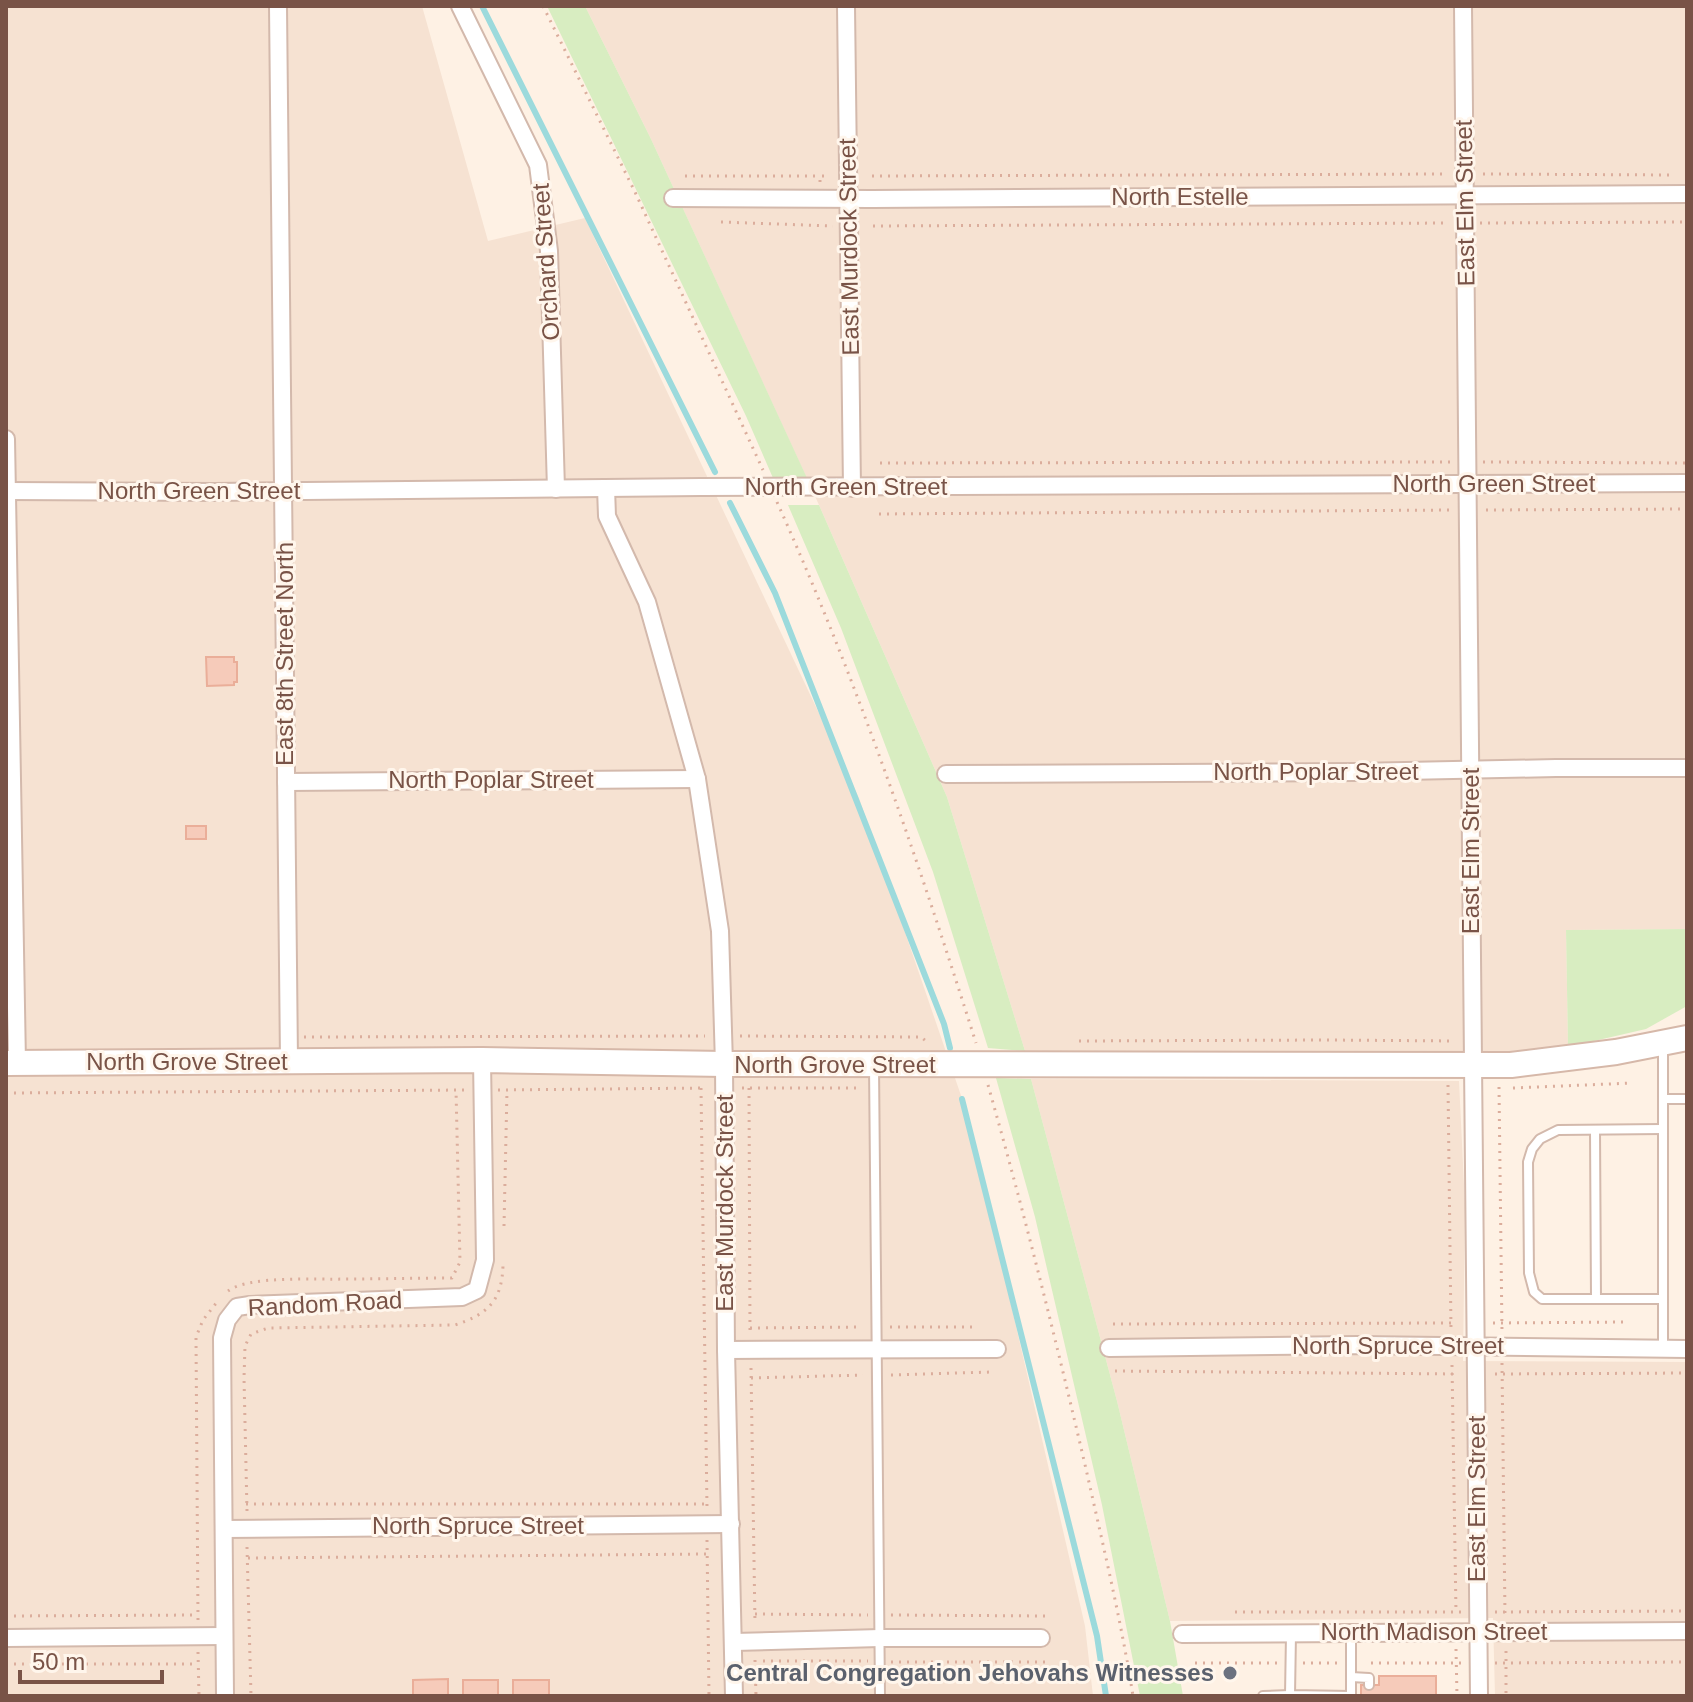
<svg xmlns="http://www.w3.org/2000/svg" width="1693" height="1702" viewBox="0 0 1693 1702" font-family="Arial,sans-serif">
<rect width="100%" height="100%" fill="#fef1e4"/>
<g fill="#f6e2d2">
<path d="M6 6H422L488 241 585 218 859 798 967 1113 1085 1626 1093 1696H6Z"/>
<path d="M585 6H1687V929L1566 930 1568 1047 1497 1052 1414 1051H1025L947 797 819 505 651 139Z"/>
<path d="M1031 1079 1459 1081 1465 1206 1463 1361 1687 1362V1696H1495L1493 1618 1170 1621 1117 1401Z"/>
</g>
<g fill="#d8edc1">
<path d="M547 6H585L651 139 807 478H773L746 416Z"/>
<path d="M788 505H819L947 797 1025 1051 988 1048 933 872 841 628Z"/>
<path d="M1687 929V1006L1646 1029 1568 1047 1566 930Z"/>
<path d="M996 1078 1031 1079 1117 1401 1170 1621 1183 1696H1140L1102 1505 1035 1217Z"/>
</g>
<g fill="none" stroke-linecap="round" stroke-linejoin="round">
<g stroke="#9cdadc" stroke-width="6">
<path d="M482 6 715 472"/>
<path d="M730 503 775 593 944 1024 950 1048"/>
<path d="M962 1099 1097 1636 1106 1696"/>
</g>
</g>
<g fill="#f6cbba" stroke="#eaae99" stroke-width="2">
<path d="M206 657H234V662H237V682H234V685L207 686Z"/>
<rect x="186" y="826" width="20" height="13"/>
<path d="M1379 1676H1436V1696H1361V1685H1379Z"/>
<path d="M448 1679V1696H413V1680Z"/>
<rect x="463" y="1680" width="35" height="16"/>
<rect x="513" y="1680" width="36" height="16"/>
</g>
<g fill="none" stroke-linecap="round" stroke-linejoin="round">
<defs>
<g id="lane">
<path d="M1663 1045V1349"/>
<path d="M874 1066 880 1696"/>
<path d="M1663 1099H1687"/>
<path d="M1663 1129 1558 1130 1540 1139 1532 1149 1528 1162 1529 1273 1534 1292 1542 1299H1663"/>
<path d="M1595 1130 1596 1299"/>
<path d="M1291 1634 1290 1695 1351 1696V1633"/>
<path d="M1351 1677 1369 1678V1685"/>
<path d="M1263 1696 1290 1695"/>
</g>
<g id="street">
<path d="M278 6 289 1061"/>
<path d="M460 6 538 165 549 251 556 489"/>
<path d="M846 6 852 488"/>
<path d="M1463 6 1479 1696"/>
<path d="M673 198 872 199 1687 194"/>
<path d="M6 439 17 1063"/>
<path d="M606 488 607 516 647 602 697 779 720 931 724 1064 726 1350 734 1696"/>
<path d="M6 491 215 492 701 487 1687 483"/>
<path d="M946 774 1356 772 1556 768H1687"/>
<path d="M286 782 697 779"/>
<path d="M1109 1348 1358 1345 1687 1349"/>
<path d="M726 1350 997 1349"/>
<path d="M224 1529 731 1524"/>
<path d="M1182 1634 1687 1631"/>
<path d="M6 1638 224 1636"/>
<path d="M734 1642 880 1638H1041"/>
<path d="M225 1696 222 1338 227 1320 237 1307 250 1305 462 1297 477 1290 485 1260 482 1060"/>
</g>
<path id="secondary" d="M6 1063 482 1060 724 1064 1511 1065 1616 1052 1687 1038"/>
</defs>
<use href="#lane" stroke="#d3b9ac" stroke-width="12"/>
<use href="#street" stroke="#d3b9ac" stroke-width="20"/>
<use href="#secondary" stroke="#d6b8a9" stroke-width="28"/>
<g stroke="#dbad9c" stroke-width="3" stroke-dasharray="2 6" stroke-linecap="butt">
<path d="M543 6 635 192 763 470"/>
<path d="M1483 174 1675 175"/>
<path d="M685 176H820"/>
<path d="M872 176 1447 174"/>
<path d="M820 182V176H830"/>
<path d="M721 222 833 226"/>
<path d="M1480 223 1687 222"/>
<path d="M873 226 1449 223"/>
<path d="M1483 462 1687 463"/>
<path d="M880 463 1451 462"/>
<path d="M777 502C856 678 918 860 976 1043"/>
<path d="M1486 510 1687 509"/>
<path d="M879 514 1451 510"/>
<path d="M740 1036 921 1037 927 1042"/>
<path d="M304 1037 705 1036"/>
<path d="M1079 1041 1328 1040 1455 1041"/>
<path d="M988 1085C1024 1212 1056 1340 1086 1469 1103 1545 1121 1620 1133 1696"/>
<path d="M1448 1085 1451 1330"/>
<path d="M1499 1087 1502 1332"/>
<path d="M701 1088 707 1508"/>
<path d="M742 1088H862"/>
<path d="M749 1088 750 1333"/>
<path d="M1513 1088 1632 1083"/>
<path d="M498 1090 706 1088"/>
<path d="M6 1093 466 1090"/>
<path d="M504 1226 507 1090"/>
<path d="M228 1291C249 1275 318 1280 345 1279 381 1279 416 1278 452 1278L460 1262 456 1090"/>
<path d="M1493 1323 1629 1322"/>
<path d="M1113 1324 1453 1323"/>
<path d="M890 1327H978"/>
<path d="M750 1328 862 1327"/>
<path d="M1502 1363 1505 1616"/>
<path d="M1452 1365 1456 1613"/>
<path d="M751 1368 755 1624"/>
<path d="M1115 1371 1459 1374"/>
<path d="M1495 1374 1687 1373"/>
<path d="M891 1375 992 1372"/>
<path d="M751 1378 863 1375"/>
<path d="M246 1504H707"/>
<path d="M247 1511 244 1378 245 1346 251 1334 268 1328 455 1325C488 1314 502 1301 503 1265"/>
<path d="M707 1540 709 1696"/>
<path d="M247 1547 251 1696"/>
<path d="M248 1558 708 1554"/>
<path d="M1235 1612H1463"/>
<path d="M1495 1612 1687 1611"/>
<path d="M755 1614 868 1615"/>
<path d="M891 1615 1048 1616"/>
<path d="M6 1616 198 1615"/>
<path d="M198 1620 196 1337 203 1320 217 1302"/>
<path d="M1456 1649 1457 1696"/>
<path d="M1506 1651V1696"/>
<path d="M198 1652 199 1696"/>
<path d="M755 1660 756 1696"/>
<path d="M763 1661H868"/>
<path d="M891 1662H1048"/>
<path d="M1195 1663H1279"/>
<path d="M1303 1663H1339"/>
<path d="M1371 1663H1463"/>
<path d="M1495 1663 1687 1662"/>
<path d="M6 1664H198"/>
<path d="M6 1664V1696"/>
</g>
<use href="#lane" stroke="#fff" stroke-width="8"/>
<use href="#street" stroke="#fff" stroke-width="16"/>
<use href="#secondary" stroke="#fff" stroke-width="24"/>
</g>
<circle fill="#6b7280" stroke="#fff6ec" stroke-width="3" cx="1230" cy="1673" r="8"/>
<g text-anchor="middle" stroke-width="6" stroke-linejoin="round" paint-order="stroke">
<g font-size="24" fill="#795347" stroke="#fff6ec">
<text x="1180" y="205">North Estelle</text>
<text transform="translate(1465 203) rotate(-91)" y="8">East Elm Street</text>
<text transform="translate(849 247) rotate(-91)" y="8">East Murdock Street</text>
<text transform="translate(546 262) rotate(-94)" y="8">Orchard Street</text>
<text x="1494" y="492">North Green Street</text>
<text x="846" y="495">North Green Street</text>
<text x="199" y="499">North Green Street</text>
<text transform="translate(285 654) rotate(-90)" y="8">East 8th Street North</text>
<text x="1316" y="780">North Poplar Street</text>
<text x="491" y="788">North Poplar Street</text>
<text transform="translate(1471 851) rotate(-90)" y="8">East Elm Street</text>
<text x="187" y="1070">North Grove Street</text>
<text x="835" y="1073">North Grove Street</text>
<text transform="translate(725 1203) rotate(-90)" y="8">East Murdock Street</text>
<text transform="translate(325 1304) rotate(-3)" y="8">Random Road</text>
<text x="1398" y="1354">North Spruce Street</text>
<text transform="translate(1477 1499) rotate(-90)" y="8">East Elm Street</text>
<text x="478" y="1534">North Spruce Street</text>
<text x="1434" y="1640">North Madison Street</text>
</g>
<g font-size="24" font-weight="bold" fill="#5b616d" stroke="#fff6ec" text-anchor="end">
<text x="1214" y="1681">Central Congregation Jehovahs Witnesses</text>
</g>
</g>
<rect width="1693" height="1702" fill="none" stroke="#795347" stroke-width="16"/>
<path d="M20 1670v12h142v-12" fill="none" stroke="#795347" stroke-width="4"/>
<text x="32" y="1670" font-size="24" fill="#795347" stroke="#fff6ec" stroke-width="6" paint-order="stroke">50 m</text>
</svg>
